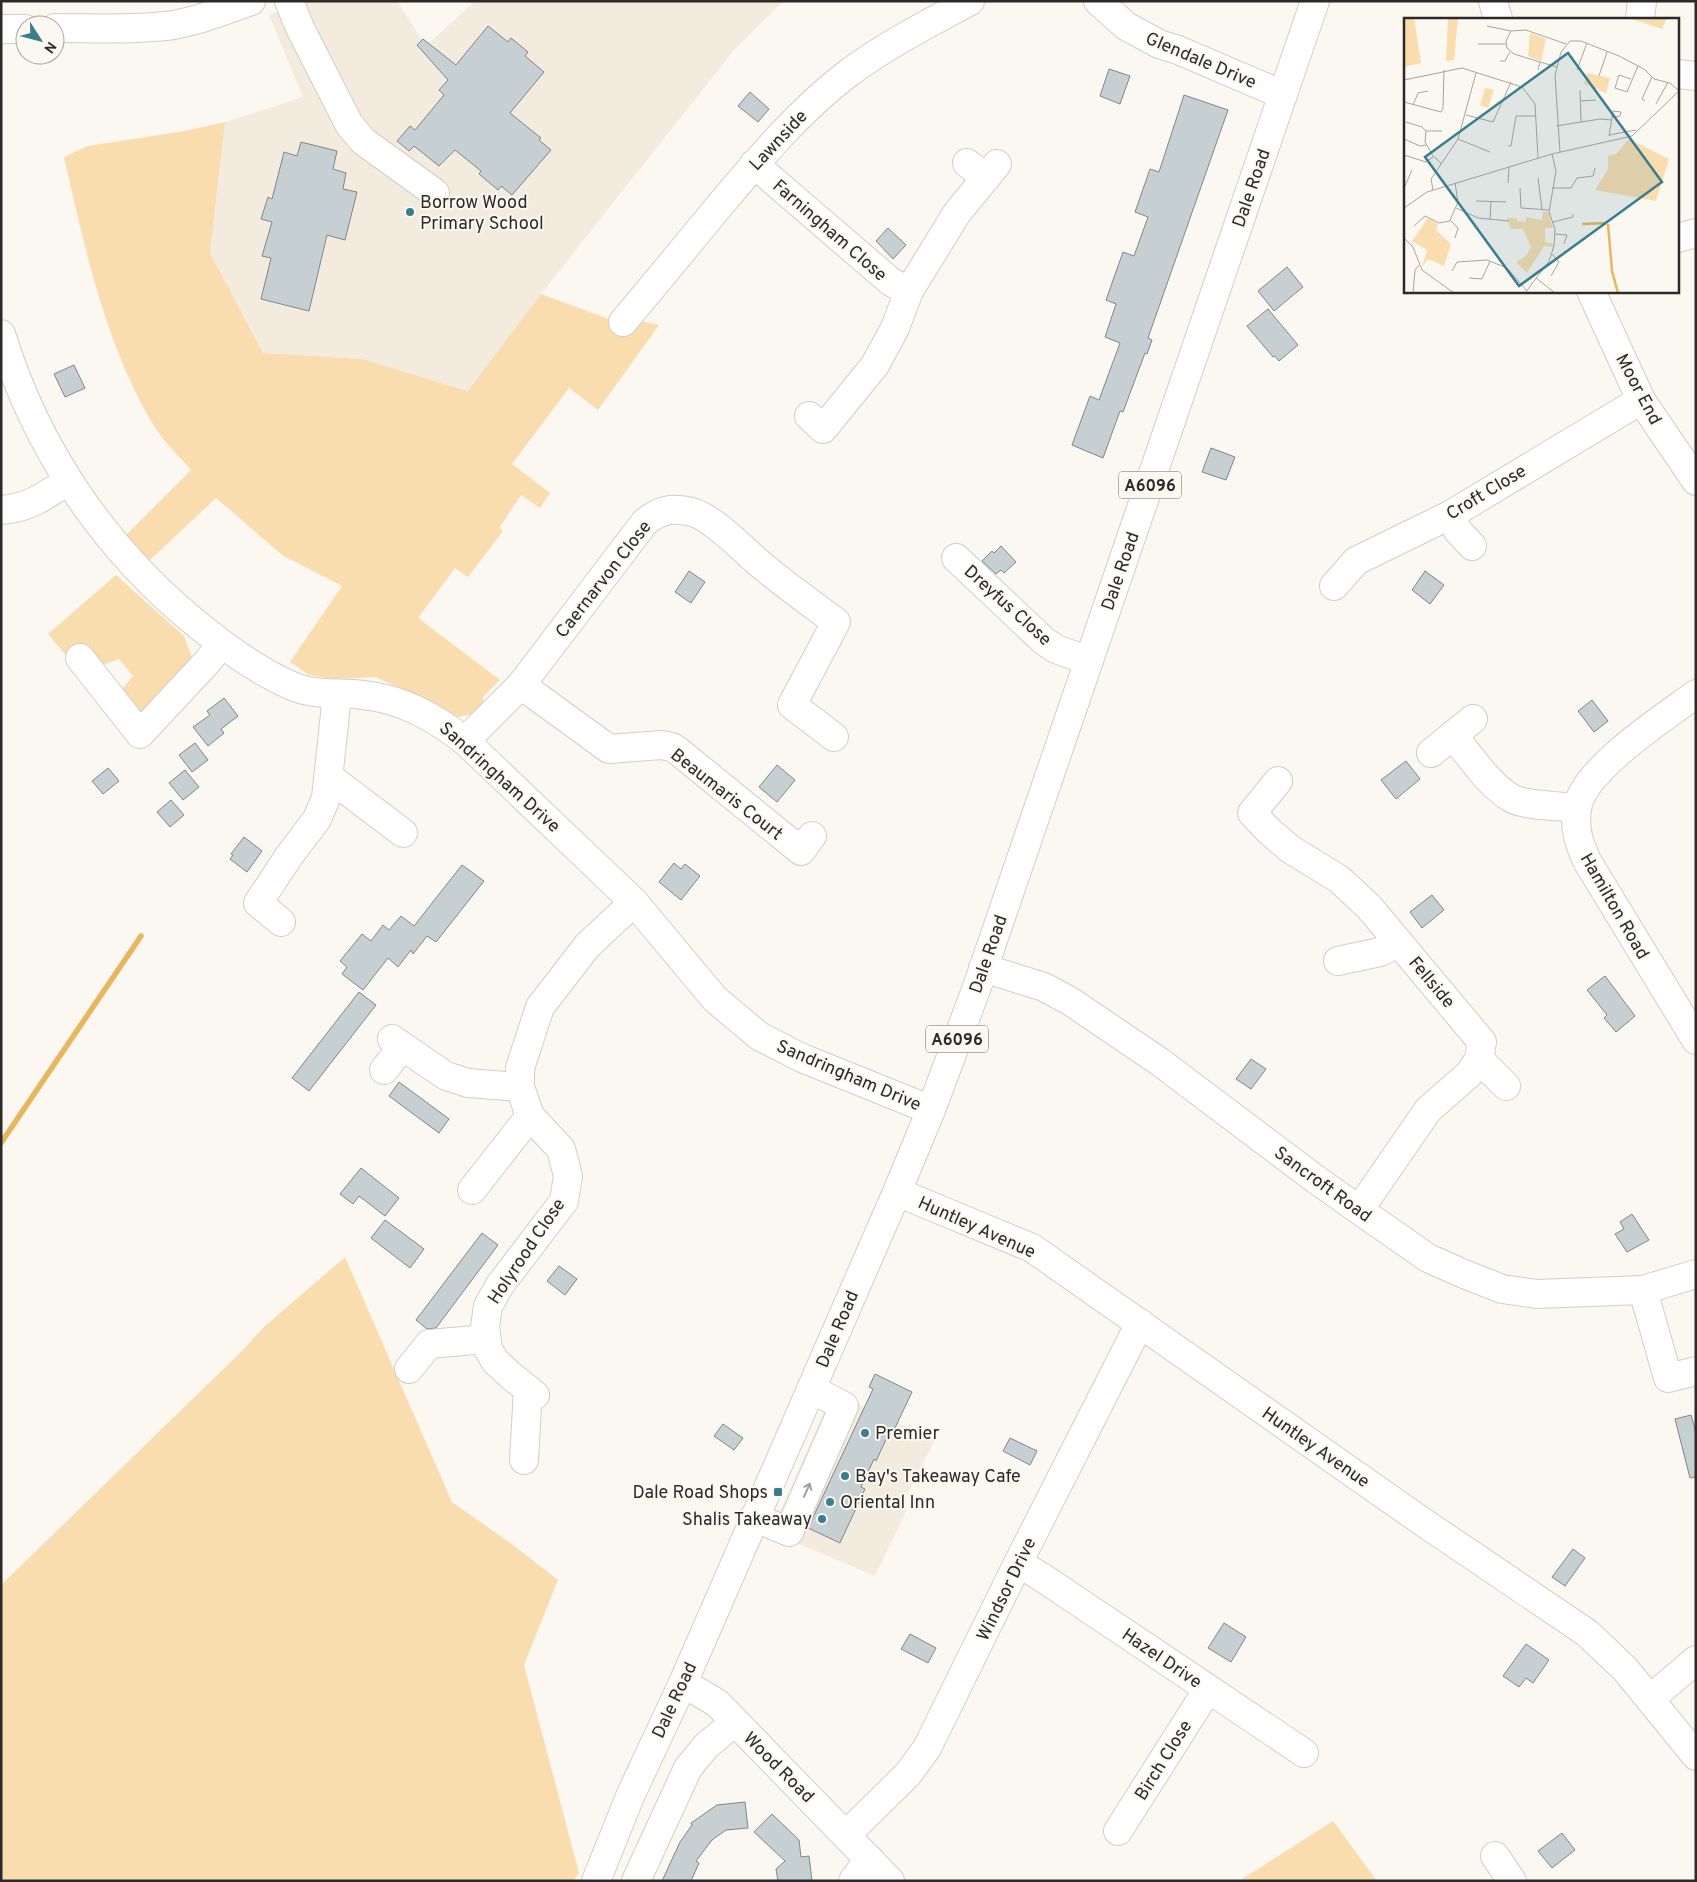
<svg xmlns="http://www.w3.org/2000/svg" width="1697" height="1882" viewBox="0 0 1697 1882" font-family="Overpass,sans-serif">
<rect width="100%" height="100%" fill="#fbf7f1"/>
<g fill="#f3ebde">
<path d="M302 1H397L426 46 475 1H784L734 50 541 294 469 391 363 359 263 353 210 253 225 122 303 97 269 15Z"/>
<path d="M833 1392 935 1440 901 1506 907 1509 875 1576 771 1532Z"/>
</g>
<g fill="#f9ddae">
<path d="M225 122 210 253 263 353 363 359 468 391 541 294 614 321 635 320 659 325 598 410 569 388 512 464 550 493 540 508 521 495 499 528 503 531 468 577 455 568 418 618 500 680 483 697 484 707 473 714 458 717 418 696 375 677 333 679 309 675 290 662 342 586 282 555 216 498 149 561 126 535 191 470C179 456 164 442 154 426 105 344 85 249 64 157L88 146 185 131Z"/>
<path d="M116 575 184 636 195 665 147 713H139L122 692 124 687 133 676 119 659 102 665 69 659 48 634Z"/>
<path d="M345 1257 452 1502 513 1545 558 1580 524 1665 579 1873 573 1881H1V1585L242 1351 264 1327Z"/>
<path d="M1333 1821 1377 1881H1239Z"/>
</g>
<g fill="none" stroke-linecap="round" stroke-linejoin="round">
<path stroke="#e8b65f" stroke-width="5.5" d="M1 1143 141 936"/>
</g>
<g fill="#c6cfd1" stroke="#808789">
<path d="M488 26 508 42 511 38 528 52 525 56 544 72 510 113 541 138 539 140 551 150 512 195 501 186 498 190 479 174 481 171 455 150 439 166 414 146 409 151 397 141 410 126 415 130 444 95 439 90 448 80 417 45 423 39 456 65Z"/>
<path d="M1109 69 1130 76 1120 104 1100 96Z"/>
<path d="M750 92 769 109 758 122 738 106Z"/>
<path d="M1184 95 1228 110 1148 338 1152 340 1147 354 1145 353 1123 412 1120 411 1103 458 1072 445 1090 396 1099 400 1120 343 1105 337 1116 304 1106 300 1123 252 1134 256 1148 217 1135 212 1150 169 1159 172Z"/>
<path d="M301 142 337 151 333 169 346 173 343 189 357 192 345 240 327 235 309 311 261 299 271 258 262 256 272 222 261 219 268 197 272 199 284 152 297 156Z"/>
<path d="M888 228 906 245 893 259 876 241Z"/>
<path d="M1287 267 1303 287 1274 311 1258 291Z"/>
<path d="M1268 309 1298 345 1279 361 1275 356 1273 357 1247 326Z"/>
<path d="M74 365 85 388 65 397 54 374Z"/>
<path d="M1211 448 1235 457 1226 480 1202 472Z"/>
<path d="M1001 546 1016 562 1004 573 1001 570 996 574 982 561 992 551 994 553Z"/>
<path d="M689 571 705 582 691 603 675 592Z"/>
<path d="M1425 571 1444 585 1430 604 1412 590Z"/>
<path d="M224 698 238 716 221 729 224 733 208 746 193 727 210 715 207 711Z"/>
<path d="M1592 700 1608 721 1594 732 1578 711Z"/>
<path d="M195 743 208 760 192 772 179 755Z"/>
<path d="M1406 761 1420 779 1396 799 1381 780Z"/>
<path d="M777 765 795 780 777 802 759 787Z"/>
<path d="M108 768 119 781 103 794 92 781Z"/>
<path d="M185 770 199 787 183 800 169 783Z"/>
<path d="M171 800 184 815 170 827 157 812Z"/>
<path d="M244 837 262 851 247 872 230 859 233 855 231 854Z"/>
<path d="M674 863 681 869 685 864 700 876 681 900 659 882Z"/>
<path d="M462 865 484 881 436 942 427 936 413 954 411 950 398 967 388 958 363 990 342 974 347 967 340 961 362 934 371 941 383 925 389 930 401 916 414 926Z"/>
<path d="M1432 895 1444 910 1422 928 1410 912Z"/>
<path d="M1605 976 1635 1016 1616 1032 1604 1018 1607 1015 1587 990Z"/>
<path d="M359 992 376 1005 309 1091 292 1078Z"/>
<path d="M1251 1059 1266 1069 1251 1089 1236 1079Z"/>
<path d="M399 1082 449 1119 439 1133 389 1096Z"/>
<path d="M361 1168 399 1198 385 1216 359 1196 353 1204 340 1194Z"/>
<path d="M1632 1214 1649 1240 1627 1252 1615 1234 1624 1229 1620 1222Z"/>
<path d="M385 1220 424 1249 410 1268 371 1238Z"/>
<path d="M482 1233 498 1245 436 1328 427 1329 416 1320Z"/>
<path d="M559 1266 577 1279 565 1295 547 1281Z"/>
<path d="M875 1374 912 1392 893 1432 890 1431 876 1461 874 1459 861 1487 865 1489 840 1543 808 1528 873 1389 869 1387Z"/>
<path d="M1691 1415 1696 1433V1477L1690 1478 1675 1419Z"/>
<path d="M723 1424 743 1438 734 1450 714 1436Z"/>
<path d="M1010 1438 1037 1451 1030 1465 1003 1451Z"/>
<path d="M1573 1549 1585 1558 1565 1586 1552 1577Z"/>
<path d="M1224 1623 1246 1637 1231 1662 1208 1648Z"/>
<path d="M910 1634 936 1648 928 1663 901 1649Z"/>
<path d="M1526 1644 1549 1660 1533 1683 1526 1678 1519 1687 1503 1676Z"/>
<path d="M745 1802 748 1828 726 1830 712 1840 696 1861 699 1863 691 1881H662L680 1842 692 1825 691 1823 717 1805Z"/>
<path d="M772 1814 799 1840 801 1857 809 1856 812 1881H778L776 1869 785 1861 754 1832Z"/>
<path d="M1562 1833 1575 1850 1552 1868 1538 1851Z"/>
</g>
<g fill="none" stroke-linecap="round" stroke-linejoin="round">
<defs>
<g id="minor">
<path d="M289 1 300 28 349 124 363 141 435 193"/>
<path d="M1098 1 1126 26 1159 44 1178 50 1283 95"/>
<path d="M1493 1 1498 19"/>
<path d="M1640 19 1642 1"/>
<path d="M55 28C92 28 129 30 166 26 192 23 226 10 251 1"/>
<path d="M1 29H25"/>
<path d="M1678 74 1696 76"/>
<path d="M967 163 986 178"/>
<path d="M754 164 891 282 909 291"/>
<path d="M1678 238 1696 233"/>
<path d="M1591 291 1641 400 1696 481"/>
<path d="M623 322C656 283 688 244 720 205 759 159 798 112 846 75 884 46 928 24 970 1"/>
<path d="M1 334C37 451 107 553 203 629 230 651 260 672 292 686 315 696 339 692 363 695 402 699 434 717 465 741L634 902 715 999 759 1036 802 1058 931 1110"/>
<path d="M809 416 823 429 875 365 895 328 909 291 957 213 997 164"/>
<path d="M1 510C29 508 45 496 67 481"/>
<path d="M1450 515 1458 531 1472 546"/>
<path d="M956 558 1044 641 1056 649 1089 661"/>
<path d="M1334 586 1356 561 1450 515 1641 400"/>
<path d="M80 658 140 734 208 661 221 644"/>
<path d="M521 685 609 749 661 745 672 747 678 751 801 851 812 836"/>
<path d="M1696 694C1665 717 1582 770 1577 809 1574 829 1579 843 1587 861L1696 1040"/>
<path d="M1453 735C1469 755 1489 785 1511 798 1524 806 1561 806 1577 808"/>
<path d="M465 741 521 685 645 522C660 510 672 507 692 512 714 518 746 553 765 568 788 587 812 604 836 622L792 705 834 737"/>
<path d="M1431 753 1473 719"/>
<path d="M329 777 403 833"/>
<path d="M1278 781 1252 813 1269 831 1290 849 1339 879 1369 907 1482 1042 1479 1059 1469 1074 1428 1110 1359 1210"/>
<path d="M281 922 258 903 289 856 317 819 326 798 337 695"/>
<path d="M1338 961 1380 952 1399 943"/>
<path d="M983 968 1044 987 1070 1001 1160 1062 1314 1178 1359 1210 1428 1258 1464 1274 1502 1289 1537 1294 1643 1290 1696 1274"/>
<path d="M392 1039 446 1076 468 1083 520 1087"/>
<path d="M1479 1059 1506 1086"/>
<path d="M384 1070 402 1047"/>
<path d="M472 1190 530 1116"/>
<path d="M897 1192 1032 1248 1420 1520 1587 1633 1625 1669 1696 1756"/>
<path d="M1643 1290 1668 1378 1696 1371"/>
<path d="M409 1369 429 1344 486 1339"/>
<path d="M535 1395 510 1375 495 1361 488 1349 485 1327 488 1306 500 1285 564 1201 568 1176 561 1149 530 1116 520 1087V1068L540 1007 587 946 634 902"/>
<path d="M524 1460 528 1389"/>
<path d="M754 1517 789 1532 844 1406 811 1389"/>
<path d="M1018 1563 1040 1576 1304 1753"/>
<path d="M683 1683 717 1703 890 1881"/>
<path d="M1650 1699 1696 1660"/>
<path d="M1118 1831 1208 1689"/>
<path d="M846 1835 908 1774 927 1748 1018 1563 1140 1323"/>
<path d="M1495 1856 1512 1881"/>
<path d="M636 1881 688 1768 706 1746 735 1722"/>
<path d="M853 1881 869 1859"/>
</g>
<path id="major" d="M596 1881 631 1794 683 1683 897 1192 931 1110 977 987 1315 1"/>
</defs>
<use href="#minor" stroke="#d2cec8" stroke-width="30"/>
<use href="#major" stroke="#d2cec8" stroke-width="30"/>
<use href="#minor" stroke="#fff" stroke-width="28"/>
<use href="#major" stroke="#fff" stroke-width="28"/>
</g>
<defs><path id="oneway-shaft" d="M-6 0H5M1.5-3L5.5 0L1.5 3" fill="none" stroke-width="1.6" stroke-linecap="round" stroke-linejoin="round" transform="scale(1.25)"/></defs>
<use stroke="#a09f9e" href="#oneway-shaft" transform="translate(807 1490) rotate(-66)"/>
<g fill="#3a7e8e" stroke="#fbf7f1" stroke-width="2">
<circle cx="410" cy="212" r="5"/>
<circle cx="865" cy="1433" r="5"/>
<circle cx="845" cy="1476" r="5"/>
<rect x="773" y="1487" width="10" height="10" rx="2.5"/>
<circle cx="830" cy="1502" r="5"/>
<circle cx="822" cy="1519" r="5"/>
</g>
<g text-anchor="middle" stroke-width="4" stroke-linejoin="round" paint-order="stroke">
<g fill="#fbf7f1" stroke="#696864" stroke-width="1">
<rect x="1119" y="471.5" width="62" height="27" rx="4"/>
<rect x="926" y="1025.5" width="62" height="27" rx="4"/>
</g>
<g font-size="16" font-weight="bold" fill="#2b2a28">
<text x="1150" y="491">A6096</text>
<text x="957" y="1045">A6096</text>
</g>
<g font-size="18" fill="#2b2a28" stroke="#fbf7f1">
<text transform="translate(1201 60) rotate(23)" y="6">Glendale Drive</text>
<text transform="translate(778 140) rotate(-47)" y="6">Lawnside</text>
<text transform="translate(1251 188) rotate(-71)" y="6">Dale Road</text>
<text transform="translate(830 230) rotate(41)" y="6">Farningham Close</text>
<text transform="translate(1639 389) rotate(62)" y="6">Moor End</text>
<text transform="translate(1486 492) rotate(-31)" y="6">Croft Close</text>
<text transform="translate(1120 571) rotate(-71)" y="6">Dale Road</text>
<text transform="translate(603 579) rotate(-52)" y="6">Caernarvon Close</text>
<text transform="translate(1008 605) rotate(42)" y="6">Dreyfus Close</text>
<text transform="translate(500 777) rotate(42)" y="6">Sandringham Drive</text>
<text transform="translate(727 794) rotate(38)" y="6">Beaumaris Court</text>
<text transform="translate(1615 906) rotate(60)" y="6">Hamilton Road</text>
<text transform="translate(988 954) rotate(-71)" y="6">Dale Road</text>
<text transform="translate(1432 982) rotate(50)" y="6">Fellside</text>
<text transform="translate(849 1075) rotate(23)" y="6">Sandringham Drive</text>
<text transform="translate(1323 1184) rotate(36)" y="6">Sancroft Road</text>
<text transform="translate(977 1227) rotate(24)" y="6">Huntley Avenue</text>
<text transform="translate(526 1251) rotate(-56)" y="6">Holyrood Close</text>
<text transform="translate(837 1329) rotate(-67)" y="6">Dale Road</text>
<text transform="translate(1316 1447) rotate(35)" y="6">Huntley Avenue</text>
<text transform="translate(1006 1589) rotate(-64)" y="6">Windsor Drive</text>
<text transform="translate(1162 1658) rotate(34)" y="6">Hazel Drive</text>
<text transform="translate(674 1700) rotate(-65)" y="6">Dale Road</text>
<text transform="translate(1163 1760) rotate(-58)" y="6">Birch Close</text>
<text transform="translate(779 1767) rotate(45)" y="6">Wood Road</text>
</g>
<g font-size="18" fill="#2b2a28" stroke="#fbf7f1" text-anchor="start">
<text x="420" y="208">Borrow Wood<tspan x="420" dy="21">Primary School</tspan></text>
<text x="875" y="1439">Premier</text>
<text x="855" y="1482">Bay's Takeaway Cafe</text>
<text x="768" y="1498" text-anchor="end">Dale Road Shops</text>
<text x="840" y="1508">Oriental Inn</text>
<text x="812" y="1525" text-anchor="end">Shalis Takeaway</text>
</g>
</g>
<g transform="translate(1404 18)">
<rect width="275" height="275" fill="#fbf7f1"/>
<path d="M10 0 17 45 0 49V1ZM44 0H54L50 42 42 43ZM225 0H263L258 11ZM126 15 142 21 137 43 124 38ZM183 55 206 60 202 75 180 66ZM81 70 90 72 84 90 76 87ZM225 121 265 141 252 183 191 172 204 151V138L212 136ZM139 193 144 194 149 210H141V224L149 226V229L140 228 123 255 112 244 122 238 127 229 119 211H107L103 200H113V203L122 204V199L138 202ZM24 200 34 206 32 212 47 226 40 248 24 241 18 249 23 232 8 223Z" fill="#f9ddae"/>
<path fill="none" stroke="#e8b65f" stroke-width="2.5" d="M178 206 203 205M204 206 208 253 214 275"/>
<path fill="none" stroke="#a8a5a1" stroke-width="1" d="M83 8 107 13M74 26H102M96 43H101L106 34M136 44 153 49M134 52 136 44 110 36 103 30 102 23 107 13 122 12 162 26M173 52 183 25M195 58 203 34M227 61 215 57 211 70 223 74 234 48M0 62 58 50 118 69 131 86 134 140M176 72 177 104M176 83 192 82M241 83 238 81 248 59M0 84 37 94 39 90 40 52M252 86 264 64M9 87 14 75 24 73M62 97 89 104 107 64M2 104 18 109 22 113M152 108 196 101 208 102M38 113H22L21 124 29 138 38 146M205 117 232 112M205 118 208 99 209 93 217 94 216 98 208 99M0 121 16 128 22 127M54 121 86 134M104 128H107L112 98H132M156 134 151 57 157 34 166 23H177L215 38 240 51 250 61 266 65 275 73M0 137 22 144 29 139M134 160 138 191M104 165 105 149M0 170 8 152M116 170 117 190 145 192M148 170H167L173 160 189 158 191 150M29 172 27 161 54 121 72 55M72 183 102 184M0 190 23 174 148 136 228 118 275 73M52 190 74 200 105 203M86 202 87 183M149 204 169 199V196M10 208 21 198 35 205 46 203M151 216 163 217 160 226M0 220 9 229 18 252 50 275M51 220 54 210 46 202 54 184 51 165M48 253 53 244 83 242 103 250 123 273M147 258 155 244 148 236M65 260 78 261 86 243M132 260 151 275M9 275 11 252 15 247M121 275 145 243 150 228 151 211 145 194 152 153 148 136"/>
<path fill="#3a7e8e" fill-opacity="0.15" stroke="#3a7e8e" stroke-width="2.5" d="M164 35 258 164 115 268 21 139Z"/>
<rect width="275" height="275" fill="none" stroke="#2b2a28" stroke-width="2.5"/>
</g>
<rect width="1697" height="1882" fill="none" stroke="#2b2a28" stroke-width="5"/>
<g transform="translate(40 40) rotate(126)"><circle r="24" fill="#fbf7f1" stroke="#a8a5a1"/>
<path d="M0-4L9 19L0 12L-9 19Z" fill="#3a7e8e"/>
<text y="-8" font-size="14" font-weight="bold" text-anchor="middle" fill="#2b2a28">N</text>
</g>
</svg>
